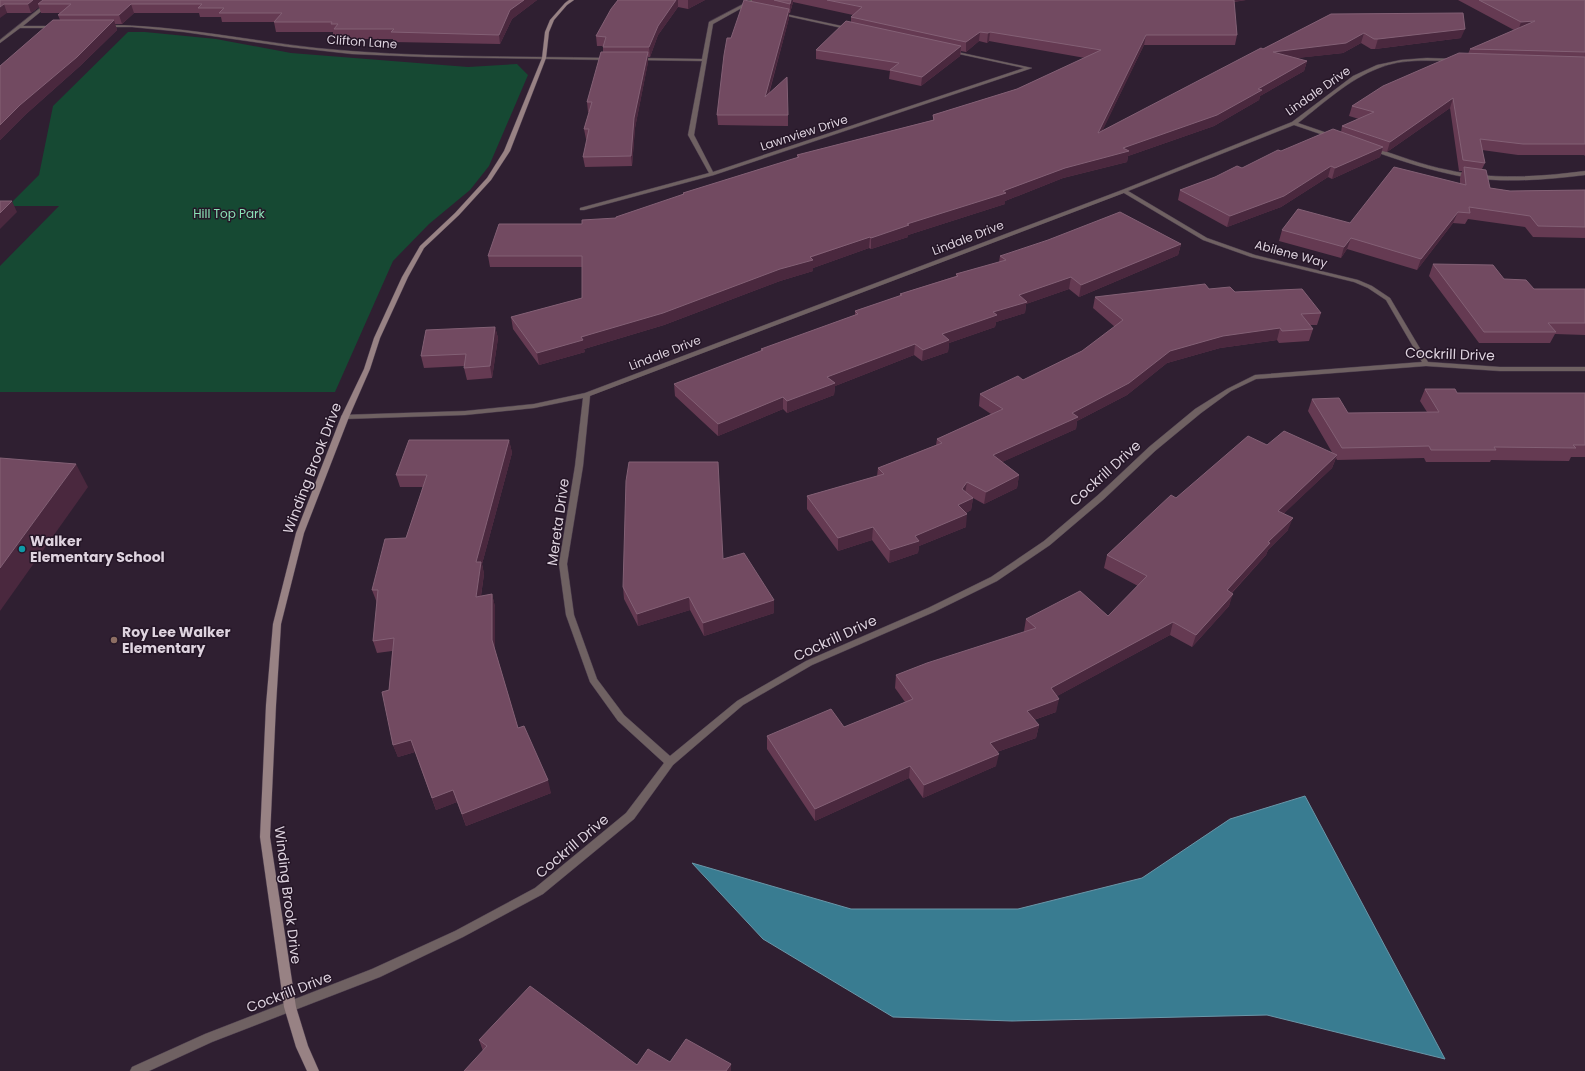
<svg xmlns="http://www.w3.org/2000/svg" width="1585" height="1071" viewBox="0 0 1585 1071" font-family="Poppins,sans-serif">
<rect width="100%" height="100%" fill="#2f1f31"/>
<path fill="#164933" d="M128 32H145L216 39 291 53 468 67 517 64 528 75 489 166 470 190 429 224 393 261 335 392H0V266L59 206H8L39 175 53 106Z"/>
<path fill="#397c91" stroke="#6a96a8" d="M1305 796 1445 1059 1267 1015 1012 1021 893 1017 763 939 692 863 851 909H1018L1142 878 1230 819Z"/>
<g fill="none" stroke-linecap="round" stroke-linejoin="round">
<defs>
<g id="street">
<path d="M50 0H55L23 26H55L57 27V28H20L0 43V40Z"/>
<path d="M751 0H756L713 24 694 135 713 172 1024 68 950 52 948 51V50L1032 68 714 175 584 210H580V208L709 173 688 135 702 61 637 60 635 59 637 58 702 59 709 22Z"/>
<path d="M776 12 851 28 853 29 851 30 778 14H776Z"/>
<path d="M105 25C176 25 245 40 316 48 414 58 512 56 610 58L612 59 610 60 426 57 352 54 289 47 184 32 132 27H103V25Z"/>
<path d="M1427 58 1456 59 1458 60 1456 61C1431 61 1403 58 1379 68 1349 79 1324 103 1298 123L1336 136V138H1332L1294 125 1128 191 1207 238 1255 255 1358 280 1372 286 1390 298 1428 362 1500 367H1585V371H1500L1426 366 1256 379 1231 391 1201 413 1155 451 1104 499 1050 545 997 581 934 612 812 665 743 705 673 765 634 819 543 894 463 937 380 977 212 1042 149 1071H130L132 1067 205 1034 372 969 455 931 535 888 626 813 664 763 618 721 590 682 566 615 559 564 575 466 583 398 534 408 465 415 345 419 341 417 342 415 465 411 534 404 585 393 1122 190 1292 122 1353 76 1377 65 1401 60ZM1124 193 1203 240 1251 257 1354 282 1368 288 1386 300 1422 362 1255 375 1227 389 1195 409 1149 447 1098 495 1044 541 991 577 928 608 806 661 737 701 670 756 624 715 597 679 574 615 567 564 583 466 590 396Z"/>
<path d="M1372 147C1397 155 1422 165 1448 170 1493 180 1539 177 1585 171V175C1545 180 1504 183 1464 177 1432 171 1401 161 1370 150L1369 149Z"/>
</g>
<path id="secondary" d="M569 0H574L567 5 554 20 549 32 546 58 510 151 491 180 459 215 424 248 408 277 380 338 370 369 349 417 304 533 281 624 276 705 270 837 296 1007 308 1046 319 1071H307L296 1047 284 1007 260 837 266 705 273 624 296 533 341 417 364 369 374 338 402 277 420 246 455 213 487 178 504 151 542 58 545 32 550 20 565 3Z"/>
</defs>
<use href="#street" stroke="#4b3c4d" stroke-width="1"/>
<use href="#secondary" stroke="#4b3c4d" stroke-width="1"/>
<use href="#street" fill="#6f6162" fill-rule="evenodd"/>
<use href="#secondary" fill="#988284" fill-rule="evenodd"/>
</g>
<g fill="#653a52">
<path d="M0 0H537L512 19 500 44 393 42V39H336L335 34H333V32H276L274 22H222L221 17H200L199 13H134L122 24H115L117 30 80 66 25 115 0 140V66L60 20 58 15 61 13H41L39 7 31 13H7Z"/>
<path d="M618 0H705L688 9 678 7 658 35 650 57H648V62L635 128 632 166 585 167 583 157 587 139H586L584 129 589 112H588L587 102 603 52V46H597L596 36Z"/>
<path d="M752 0H1246L1234 2 1237 35 1235 45H1144L1102 131 1331 14 1461 38 1375 49H1371L1361 43 1343 53 1296 58 1307 61 1304 71 1260 96 1259 100 1214 126 1128 156 1127 162 1063 178 1005 201V204L908 235V237L871 249 869 248 813 268V271L780 281 664 325 584 349 585 352 539 365 513 329 511 317 582 298V267H490L488 256 582 224 616 218 683 195V193L797 158V155L933 120V115L1017 89 1085 58 989 41 987 43 979 41 966 52 961 51 960 56 921 86 889 79 890 71 816 59V50L851 22V17L853 15 793 2 790 13H789V18L769 94 788 115V126L718 125 717 115 731 38 752 1Z"/>
<path d="M1458 0H1585V156L1584 155H1518L1482 150 1485 163 1482 169 1490 188 1510 191 1585 190V238L1533 237 1525 227 1468 219 1465 224 1453 223 1417 270 1347 249 1341 258 1279 241 1282 230 1350 223 1460 183V178L1462 171H1459L1450 108 1387 152 1382 151 1380 157 1332 179 1328 177 1281 207 1227 227 1178 200 1180 190 1242 168 1281 151 1341 132 1342 126 1359 119 1349 116 1352 106 1468 54 1470 49 1514 30Z"/>
<path d="M1181 244 1178 255 1079 297 1069 289 1026 304 1025 313 996 322 995 327 949 343 948 352 922 361 914 355 835 386 834 395 787 413 783 409 718 436 675 396 674 384 762 351 761 349 855 315V311L900 296V294L956 276V274L999 262 1000 256Z"/>
<path d="M1433 264 1504 279 1534 289H1585V335L1555 334 1550 343H1479L1429 276Z"/>
<path d="M1209 289 1235 292 1321 313 1317 325H1310L1313 329 1309 341 1279 343 1277 340 1220 348 1167 363 1127 395 1077 421 1076 429 1002 462 1019 475 1017 488 984 504 973 498 971 510 966 513V527L919 546 918 553 889 563 872 540 838 551 807 509V496L877 476 878 468 936 445 937 439 991 414 979 406 980 394 1023 380 1082 351 1115 327 1093 308 1095 297Z"/>
<path d="M495 327 498 338 492 378 467 380 464 368V366L424 368 421 356Z"/>
<path d="M1425 389 1457 393H1585V457H1571L1569 461 1491 460 1490 462H1426L1424 458 1337 460 1336 458 1332 468 1284 513 1288 530 1268 550 1266 555 1232 593 1229 606 1192 647 1170 635 1057 696 1056 712 1034 720 1039 725 1036 738 997 752 996 766 923 798 909 778 815 821 767 749V736L844 727 905 702 895 688 896 675 1025 632 1024 631 1026 619 1108 616 1138 586 1104 568 1107 555 1176 498 1267 445 1333 454 1308 411 1312 399 1348 413 1427 412 1420 401Z"/>
<path d="M509 440 512 453 482 564 484 574 481 596 492 594 495 607V650L518 728 551 793 466 826 457 802 436 810 415 752 398 757 393 745 389 690 392 651 377 653 373 641 377 603 372 590 406 538 423 487H400L396 475Z"/>
<path d="M723 559 774 613 704 636 690 610 638 626 624 599 623 587Z"/>
<path d="M479 1040 637 1065 670 1062 731 1071H464L483 1051Z"/>
</g>
<g fill="#4a283e">
<path d="M33 0H48L38 4 39 7 31 13 28 4Z"/>
<path d="M524 0H537L512 19 500 44 499 35 510 10Z"/>
<path d="M676 0H678V7L658 35 650 57 649 47 658 26Z"/>
<path d="M688 0H705L688 9Z"/>
<path d="M791 0H793V2L790 13V4Z"/>
<path d="M1232 0H1246L1231 2Z"/>
<path d="M4 4 7 13 0 18V7Z"/>
<path d="M131 4 134 13 122 24 119 15Z"/>
<path d="M789 9V18L765 107V97Z"/>
<path d="M114 20 117 30 80 66 25 115 0 140V125L20 105Z"/>
<path d="M1535 21 1518 31 1521 22Z"/>
<path d="M1465 29 1461 38 1375 49 1378 39Z"/>
<path d="M980 32 979 41 966 52V42Z"/>
<path d="M990 32 989 41 987 43 988 33Z"/>
<path d="M1364 33 1361 43 1343 53 1271 61 1273 52Z"/>
<path d="M1146 35 1144 45 1096 144 1098 133Z"/>
<path d="M961 46 960 56 921 86 922 77Z"/>
<path d="M648 52V62L635 128 632 166 631 156 634 118Z"/>
<path d="M1307 61 1304 71 1260 96 1259 100 1214 126 1128 156 1127 162 1063 178 1005 201V204L908 235V237L871 249V238L907 224 1003 191 1065 168 1123 148 1258 89Z"/>
<path d="M1453 98 1450 108 1387 152 1390 142Z"/>
<path d="M1383 147 1380 157 1332 179 1335 168Z"/>
<path d="M1331 166 1328 177 1281 207 1227 227 1230 216Z"/>
<path d="M12 201 17 212 0 229V213Z"/>
<path d="M1458 212 1453 223 1417 270 1421 259Z"/>
<path d="M870 237 869 248 813 268V271L780 281 664 325 584 349 585 352 539 365 537 353Z"/>
<path d="M1351 238 1347 249 1341 258 1344 247Z"/>
<path d="M1181 244 1178 255 1079 297 1081 285Z"/>
<path d="M1071 277 1069 289 1026 304 1025 313 996 322 995 327 949 343 948 352 922 361 923 350 942 334 993 312 1019 295Z"/>
<path d="M495 327 498 338 492 378 490 366Z"/>
<path d="M1280 328 1277 340 1220 348 1167 363 1127 395 1077 421 1076 429 991 467 993 455 1072 413 1170 351 1223 336Z"/>
<path d="M915 344 914 355 835 386 834 395 787 413V401L827 377Z"/>
<path d="M783 397V409L718 436V424Z"/>
<path d="M509 440 512 453 482 564 484 574 479 609 476 597V562Z"/>
<path d="M1337 455 1332 468 1274 523 1278 511Z"/>
<path d="M76 464 88 487 0 611V568Z"/>
<path d="M1019 475 1017 488 984 504 986 492Z"/>
<path d="M967 482 965 494 962 489Z"/>
<path d="M973 498 971 510 956 518 958 505Z"/>
<path d="M967 514 966 527 919 546 918 553 889 563 890 550 915 536Z"/>
<path d="M1293 518 1288 530 1268 550 1266 555 1222 603 1227 590 1268 542Z"/>
<path d="M873 527 872 540 838 551V538Z"/>
<path d="M492 594 495 607V652L492 640Z"/>
<path d="M1233 594 1229 606 1192 647 1196 635Z"/>
<path d="M689 597 690 610 638 626 637 614Z"/>
<path d="M774 600V613L704 636 703 623Z"/>
<path d="M1173 622 1170 635 1048 701 1051 688Z"/>
<path d="M1059 699 1056 712 1025 723 1027 711Z"/>
<path d="M1039 725 1036 738 988 755 990 743Z"/>
<path d="M411 740 415 752 398 757 393 745Z"/>
<path d="M999 754 996 766 923 798 924 785Z"/>
<path d="M910 766 909 778 815 821V809Z"/>
<path d="M548 780 551 793 466 826 462 814Z"/>
<path d="M453 790 457 802 436 810 432 798Z"/>
<path d="M731 1064V1071H726Z"/>
</g>
<g fill="#724a61" stroke="#836075">
<path d="M0 0H33L28 4H4L0 7Z"/>
<path d="M43 0H524L510 10 499 35 391 32 394 29H334L338 24H331L332 22H274L282 13H219L224 8H198L202 4H131L119 15H58L71 4H38Z"/>
<path d="M618 0H676L658 26 649 47H603L606 37 596 36 611 9Z"/>
<path d="M744 0 789 9 765 97 787 77 788 115H717L724 55 727 38H731Z"/>
<path d="M774 0H791L790 4Z"/>
<path d="M827 0H1234L1237 35H1146L1098 133 1261 48 1263 49 1331 14 1463 13 1465 29 1378 39H1374L1364 33 1346 43 1273 52 1307 61 1258 89 1262 90 1217 115 1123 148 1129 151 1065 168 1003 191 1006 193 907 224 909 225 871 238 870 237 810 257 813 260 780 269 663 313 581 337 583 340 537 353 511 317 582 298V256H488L499 224H582V220L616 218V217L684 194 683 193 799 157 797 155 934 120 933 115 1017 89 1101 50 990 32 988 33 980 32 966 42 851 17 862 7Z"/>
<path d="M1479 0H1585V52L1470 49 1535 21 1521 22Z"/>
<path d="M53 20H114L77 57 20 105 0 125V66Z"/>
<path d="M846 21 961 46 922 77 890 70 899 63 816 50Z"/>
<path d="M601 52H648L634 118 631 156 583 157 589 129H584L592 102H587Z"/>
<path d="M1459 53 1585 57V144H1523L1480 139 1485 163 1463 160 1453 98 1390 142 1342 126 1374 112 1352 106 1383 86Z"/>
<path d="M1333 129 1383 147 1335 168 1331 166 1284 196 1230 216 1180 190 1215 177 1237 166 1242 168 1278 150 1281 151Z"/>
<path d="M1394 167 1466 185 1464 167 1486 170 1490 188 1510 191 1585 190V227L1538 226 1530 216 1469 207 1470 213 1458 212 1421 259 1351 238 1344 247 1282 230 1298 209 1350 223Z"/>
<path d="M0 201H12L0 213Z"/>
<path d="M1120 212 1181 244 1081 285 1071 277 1019 295 1027 302 993 312 997 315 942 334 949 340 923 350 915 344 827 377 835 383 787 401 783 397 718 424 674 384 763 350 761 349 858 314 855 311 902 295 900 294 958 276 956 274 1006 260 1000 256 1048 240Z"/>
<path d="M1433 264 1493 265 1504 279 1526 280 1534 289H1585V323H1548L1556 332H1484Z"/>
<path d="M1205 284 1209 289 1230 287 1235 292 1302 289 1321 313 1301 314 1313 329 1282 331 1280 328 1223 336 1170 351 1129 383 1072 413 1078 417 993 455 1019 475 986 492 967 482 962 489 973 498 958 505 967 514 915 536 919 541 890 550 873 527 838 538 807 496 884 474 878 468 942 443 937 439 1003 409 980 394 1018 376 1023 380 1082 351 1123 320 1095 297Z"/>
<path d="M495 327 490 366 464 368 466 354 421 356 426 330Z"/>
<path d="M1425 389H1455L1457 393H1585V445H1573L1576 448 1494 447 1496 450H1431L1429 446 1342 448 1312 399 1339 398 1348 413 1439 412Z"/>
<path d="M1284 431 1337 455 1278 511 1293 518 1268 542 1270 543 1227 590 1233 594 1196 635 1173 622 1051 688 1059 699 1027 711 1039 725 990 743 999 754 924 785 910 766 815 809 767 736 831 709 844 727 913 699 896 675 927 663 1036 628 1026 619 1080 591 1108 616 1147 576 1107 555 1171 495 1176 498 1248 436 1267 445Z"/>
<path d="M409 440H509L476 562H481L476 597 492 594V640L518 728 524 726 548 780 462 814 453 790 432 798 411 740 393 745 382 692 389 690 394 638 373 641 378 590H372L385 539 406 538 427 475H396Z"/>
<path d="M0 458 76 464 0 568Z"/>
<path d="M629 462H718L723 559 744 553 774 600 703 623 689 597 637 614 623 587 626 481Z"/>
<path d="M530 986 637 1065 648 1049 670 1062 686 1039 731 1064 726 1071H464L487 1046 479 1040Z"/>
</g>
<circle fill="#0f9aa8" stroke="#251627" stroke-width="1.5" cx="22" cy="549" r="4"/>
<circle fill="#8d6e63" stroke="#251627" stroke-width="1.5" cx="114" cy="640" r="4"/>
<g text-anchor="middle" stroke-width="3" stroke-linejoin="round" paint-order="stroke">
<g font-size="12" fill="#ded3df" stroke="#251627">
<text transform="translate(362 42) rotate(4)" y="4">Clifton Lane</text>
<text transform="translate(1318 91) rotate(-35)" y="4">Lindale Drive</text>
<text transform="translate(804 133) rotate(-18)" y="4">Lawnview Drive</text>
<text transform="translate(968 238) rotate(-21)" y="4">Lindale Drive</text>
<text transform="translate(1291 254) rotate(15)" y="4">Abilene Way</text>
<text transform="translate(665 353) rotate(-21)" y="4">Lindale Drive</text>
</g>
<g font-size="12" fill="#8ae2b7" stroke="#251627">
<text x="229" y="218">Hill Top Park</text>
</g>
<g font-size="14" fill="#ded3df" stroke="#251627">
<text transform="translate(1450 354) rotate(2)" y="5">Cockrill Drive</text>
<text transform="translate(312 468) rotate(-69)" y="5">Winding Brook Drive</text>
<text transform="translate(1105 473) rotate(-42)" y="5">Cockrill Drive</text>
<text transform="translate(558 522) rotate(-82)" y="5">Mereta Drive</text>
<text transform="translate(835 638) rotate(-25)" y="5">Cockrill Drive</text>
<text transform="translate(572 846) rotate(-40)" y="5">Cockrill Drive</text>
<text transform="translate(288 895) rotate(83)" y="5">Winding Brook Drive</text>
<text transform="translate(289 992) rotate(-21)" y="5">Cockrill Drive</text>
</g>
<g font-size="14" font-weight="bold" fill="#ded3df" stroke="#251627" text-anchor="start">
<text x="30" y="546">Walker<tspan x="30" dy="16">Elementary School</tspan></text>
<text x="122" y="637">Roy Lee Walker<tspan x="122" dy="16">Elementary</tspan></text>
</g>
</g>
</svg>
